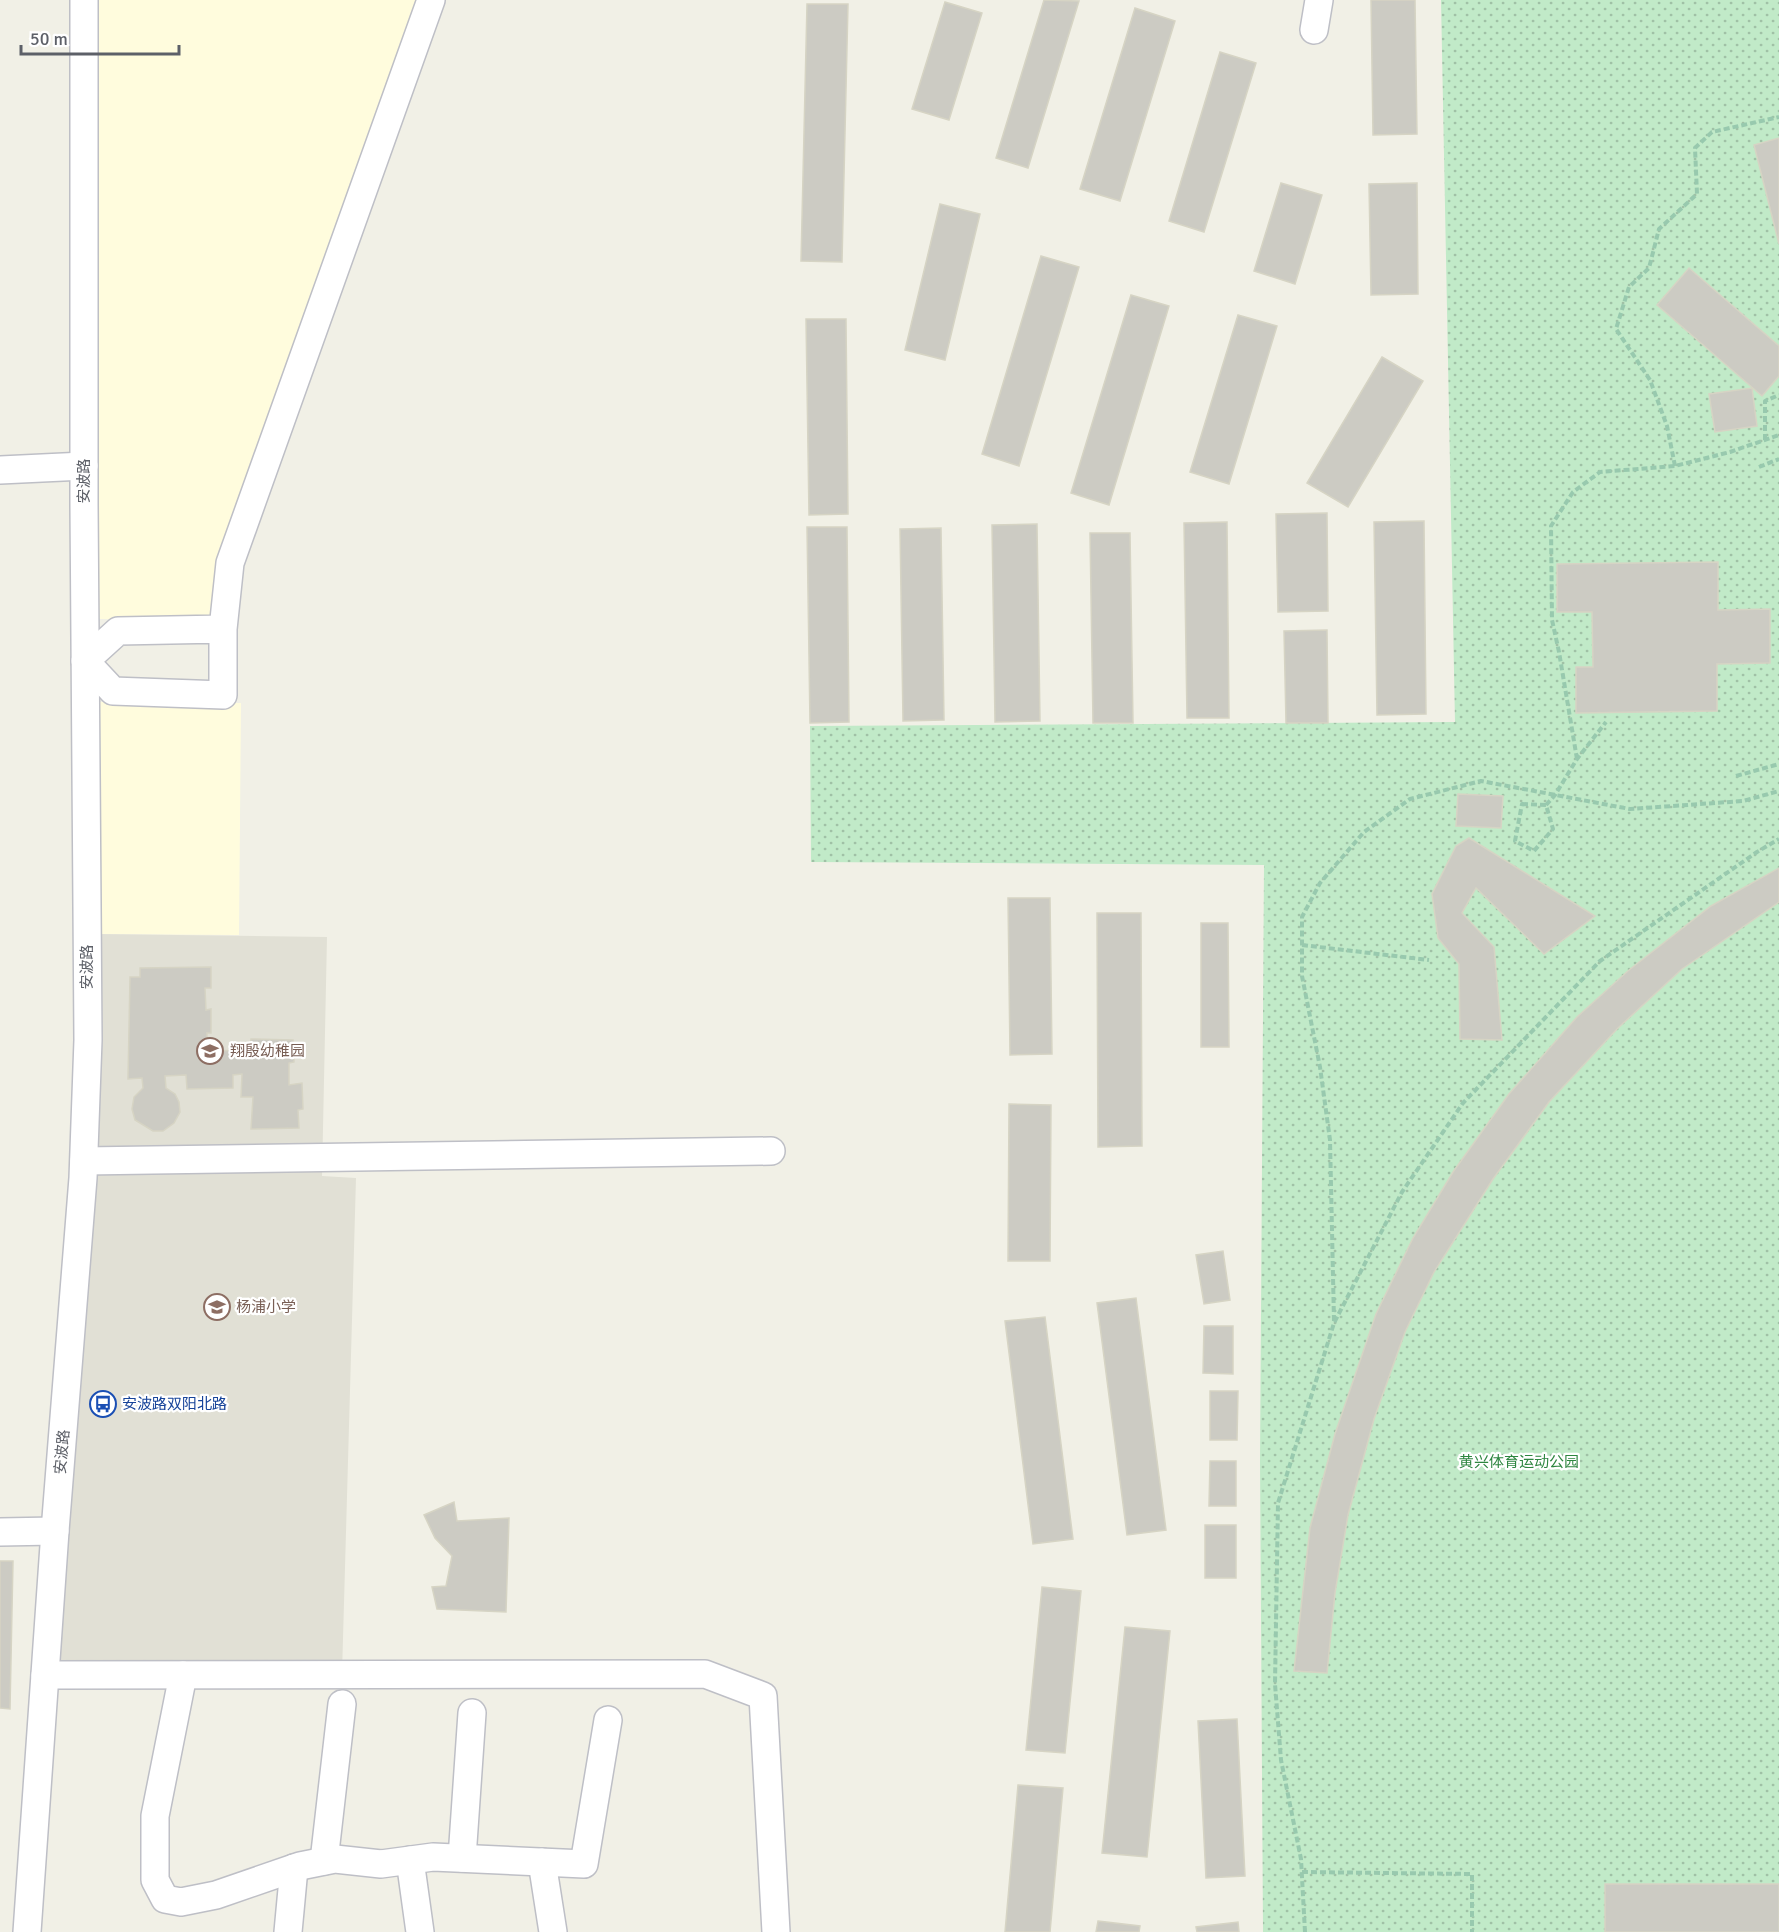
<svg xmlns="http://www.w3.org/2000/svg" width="1779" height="1932" viewBox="0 0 1779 1932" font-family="Signika,'Noto Sans SC',sans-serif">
<defs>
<pattern id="park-dots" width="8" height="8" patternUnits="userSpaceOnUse" patternTransform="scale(1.5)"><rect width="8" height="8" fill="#c1eac8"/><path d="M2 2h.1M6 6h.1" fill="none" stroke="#a0c1a6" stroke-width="1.8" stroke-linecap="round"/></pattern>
</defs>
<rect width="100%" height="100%" fill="#f1f0e6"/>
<g fill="#fffcdd">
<path d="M99 0H422L217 621 99 619Z"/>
<path d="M100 702 241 703 239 935 98 934Z"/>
</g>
<path fill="#e1e0d5" d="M98 934 327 937 322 1176 356 1178 342 1674 57 1667Z"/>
<path fill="url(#park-dots)" d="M1441 0H1779V1932H1263L1260 1461 1264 865 811 862 810 726 1455 722Z"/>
<g fill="#cccbc3" stroke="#d6d4c4" stroke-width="1.5">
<path d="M1044 0 1079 1 1028 168 996 158Z"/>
<path d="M1371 0H1415L1417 134 1373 135Z"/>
<path d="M945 2 982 13 949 120 912 109Z"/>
<path d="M807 4H848L842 262 801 261Z"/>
<path d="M1135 8 1175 21 1120 201 1080 189Z"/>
<path d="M1220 52 1256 63 1204 232 1169 221Z"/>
<path d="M1779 138V244L1754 145Z"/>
<path d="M1281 183 1322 195 1295 284 1254 271Z"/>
<path d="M1417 183 1418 294 1371 295 1369 184Z"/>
<path d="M940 204 980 214 945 360 905 350Z"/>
<path d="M1041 256 1079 267 1019 466 982 454Z"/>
<path d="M1689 268 1779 346V376L1762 396 1657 305Z"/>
<path d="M1131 295 1169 306 1109 505 1071 493Z"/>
<path d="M1238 315 1277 326 1229 484 1190 472Z"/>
<path d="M806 319H846L848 514 809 515Z"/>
<path d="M1382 357 1423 381 1348 507 1307 483Z"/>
<path d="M1752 388 1757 426 1715 432 1709 394Z"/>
<path d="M1327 513 1328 611 1278 612 1276 514Z"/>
<path d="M1424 521 1426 714 1377 715 1374 522Z"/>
<path d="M1227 522 1229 718H1187L1184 523Z"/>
<path d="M1037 524 1040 721 995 722 992 525Z"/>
<path d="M807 527H847L849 722 810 723Z"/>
<path d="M941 528 944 720 903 721 900 529Z"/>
<path d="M1090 533H1130L1133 723H1093Z"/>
<path d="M1718 562V610L1770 609V663L1717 664V711L1576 713V667H1593L1592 612H1557V564Z"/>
<path d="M1327 630 1328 723H1286L1284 631Z"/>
<path d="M1458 794 1503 796 1501 828 1456 826Z"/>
<path d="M1469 838 1595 916 1544 954 1476 888 1462 913 1494 947 1502 1040 1460 1039 1459 964 1438 938 1432 894 1456 846Z"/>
<path d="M1779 868V902L1682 969 1618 1028 1549 1102 1493 1179 1434 1272 1405 1332 1374 1419 1348 1515 1335 1593 1327 1673 1294 1671 1310 1528 1335 1434 1376 1314 1413 1238 1453 1172 1509 1094 1577 1017 1629 970 1711 906Z"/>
<path d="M1008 898H1050L1052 1054 1010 1055Z"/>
<path d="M1097 913H1141L1142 1146 1098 1147Z"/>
<path d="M1201 923H1228L1229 1047H1201Z"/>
<path d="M211 967V988H205L206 1010 211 1009V1033H207V1051L250 1050 251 1039 293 1040 294 1062 289 1063V1085L302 1083 303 1109 298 1110 299 1128 251 1129 253 1097H241L242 1074 233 1075V1088L187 1089 186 1075 165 1076 166 1088 175 1094 179 1102 180 1112 174 1123 163 1131H153L135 1120 132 1109 134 1097 143 1088 142 1078 128 1079 130 977H140V968Z"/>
<path d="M1009 1104 1051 1105 1050 1261H1008Z"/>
<path d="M1223 1251 1230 1300 1204 1304 1196 1255Z"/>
<path d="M1136 1298 1166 1530 1127 1535 1097 1303Z"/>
<path d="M1045 1317 1073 1539 1033 1544 1005 1321Z"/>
<path d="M1204 1326H1233V1374L1203 1373Z"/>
<path d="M1210 1391H1238L1237 1440H1210Z"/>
<path d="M1210 1461H1236V1506H1209Z"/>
<path d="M454 1502 457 1521 509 1518 506 1612 437 1609 432 1587 446 1586 452 1556 435 1538 424 1515Z"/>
<rect x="1205" y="1525" width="31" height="53"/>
<path d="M0 1561H13L10 1709 0 1708Z"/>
<path d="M1042 1587 1081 1591 1065 1753 1026 1750Z"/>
<path d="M1125 1627 1170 1631 1147 1857 1102 1853Z"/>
<path d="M1237 1719 1245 1876 1206 1878 1198 1721Z"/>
<path d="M1018 1785 1063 1788 1050 1932H1005Z"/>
<rect x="1605" y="1884" width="174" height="48"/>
<path d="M1098 1921 1140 1926 1139 1932H1096Z"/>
<path d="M1238 1922 1239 1932H1197L1196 1927Z"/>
</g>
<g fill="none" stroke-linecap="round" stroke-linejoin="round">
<defs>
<g id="minor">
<path d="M1314 30 1319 0"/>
<path d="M0 470 84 466"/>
<path d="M223 629 118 631 85 661 113 691 223 695V629L230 563 431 0"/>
<path d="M84 1161 771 1151"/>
<path d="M0 1532 55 1531"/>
<path d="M45 1675 705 1674 763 1696 776 1932"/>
<path d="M183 1675 155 1816V1880L165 1899 181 1902 216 1895 300 1866 335 1859 381 1864 433 1857 584 1864 608 1720"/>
<path d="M462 1858 472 1713"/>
<path d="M410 1860 420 1932"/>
<path d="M324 1861 342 1704"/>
<path d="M542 1862 553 1932"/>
<path d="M27 1932 55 1531 83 1178 88 1040 84 504V0"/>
<path d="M288 1932 294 1868"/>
</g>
</defs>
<use href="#minor" stroke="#bebfc6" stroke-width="30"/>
<g stroke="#98c9ae" stroke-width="4" stroke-dasharray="6 3" stroke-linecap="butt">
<path d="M1765 440V401L1779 395"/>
<path d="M1675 466 1667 426 1650 380 1616 329 1629 287 1649 268 1659 229 1697 194 1695 148 1712 132 1779 117"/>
<path d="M1759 467 1779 459"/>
<path d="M1577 759 1559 652 1552 620 1551 526 1573 492 1600 472 1675 466 1730 452 1779 435"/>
<path d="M1736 776 1779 764"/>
<path d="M1522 804 1546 805 1553 829 1534 851 1515 841Z"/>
<path d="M1546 805 1555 795 1577 759 1606 722"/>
<path d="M1302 945 1429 960"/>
<path d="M1334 1321 1330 1140 1320 1067 1302 976V917L1320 883 1364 832 1410 799 1481 781 1630 809 1743 801 1779 791"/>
<path d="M1302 1872 1472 1874V1932"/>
<path d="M1305 1932 1301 1859 1281 1760 1275 1684 1278 1503 1334 1323 1402 1192 1463 1103 1600 961 1757 852 1779 839"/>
</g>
<use href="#minor" stroke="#fff" stroke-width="27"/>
</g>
<defs>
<symbol id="school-ring" viewBox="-11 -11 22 22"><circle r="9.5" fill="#fff" stroke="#8d6e63" stroke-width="1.5"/><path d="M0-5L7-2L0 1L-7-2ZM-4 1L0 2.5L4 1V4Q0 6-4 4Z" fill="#8d6e63"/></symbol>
<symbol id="bus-ring" viewBox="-11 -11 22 22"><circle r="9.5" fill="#fff" stroke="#1a4fb4" stroke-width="1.5"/><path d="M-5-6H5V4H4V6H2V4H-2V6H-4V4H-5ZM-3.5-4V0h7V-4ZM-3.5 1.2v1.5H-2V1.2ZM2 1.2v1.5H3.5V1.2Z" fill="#1a4fb4"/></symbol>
</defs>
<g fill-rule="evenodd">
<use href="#school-ring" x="195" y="1036" width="30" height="30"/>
<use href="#school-ring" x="202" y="1292" width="30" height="30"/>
<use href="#bus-ring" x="88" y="1389" width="30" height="30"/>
</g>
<g text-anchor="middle" stroke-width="4.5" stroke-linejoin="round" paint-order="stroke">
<g font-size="15" fill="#5d6068" stroke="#fff">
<text transform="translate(84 481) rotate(-90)" y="5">安波路</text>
<text transform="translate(87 967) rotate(-90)" y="5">安波路</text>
<text transform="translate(62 1452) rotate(-85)" y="5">安波路</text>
</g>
<g font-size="15" fill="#785e54" stroke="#fff" text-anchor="start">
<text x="230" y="1056">翔殷幼稚园</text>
<text x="236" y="1312">杨浦小学</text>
</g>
<g font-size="15" fill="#164399" stroke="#fff" text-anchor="start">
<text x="122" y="1409">安波路双阳北路</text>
</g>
<g font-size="15" fill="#2e8640" stroke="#fff">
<text x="1519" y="1467">黄兴体育运动公园</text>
</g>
</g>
<path d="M21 45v9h158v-9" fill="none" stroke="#5d6068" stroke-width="3"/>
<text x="30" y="45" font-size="18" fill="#5d6068" stroke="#ffffff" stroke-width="4.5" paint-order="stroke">50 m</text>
</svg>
